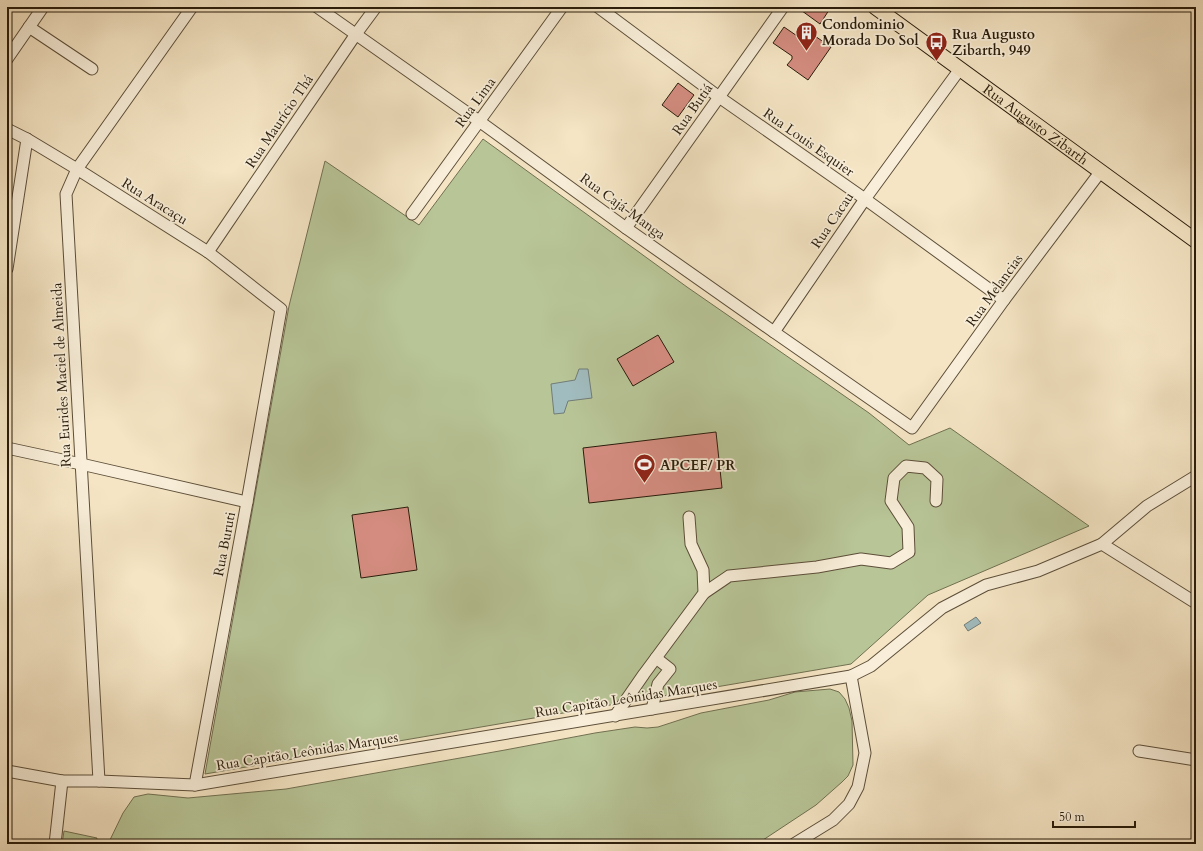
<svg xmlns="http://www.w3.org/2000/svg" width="1203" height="851" viewBox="0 0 1203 851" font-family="Cardo,serif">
<rect width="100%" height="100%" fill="#f5e5c4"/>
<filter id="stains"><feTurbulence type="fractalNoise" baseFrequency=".005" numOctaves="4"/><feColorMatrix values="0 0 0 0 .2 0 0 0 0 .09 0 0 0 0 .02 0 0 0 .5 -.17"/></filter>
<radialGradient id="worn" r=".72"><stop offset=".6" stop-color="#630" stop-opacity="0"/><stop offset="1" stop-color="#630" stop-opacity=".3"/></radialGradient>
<g fill="#b8c597" stroke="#707051">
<path d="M483 139 687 287 869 413 909 445 950 428 1089 526 928 595 851 664 205 774 289 306 325 161 419 225Z"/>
<path d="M830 689 839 692 845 699 849 708 852 721 853 765 848 776 842 782 816 805 757 844H108L123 813 134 797 148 794 188 798 286 789 505 750 595 733 635 727 647 728 658 727 701 713 769 700 795 692Z"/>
<path d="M64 831 97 838 96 844H62Z"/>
</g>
<g fill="#a1bcbf" stroke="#717c77">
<path d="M579 369H588L592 398 568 401 564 413 554 414 551 384 575 380Z"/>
<path d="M976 617 981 623 968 631 964 625Z"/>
</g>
<g fill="#d58d81" stroke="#291c0b">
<path d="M799 7H831L820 24 798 8Z"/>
<path d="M784 27 803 40H805L809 32 831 47 808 80 787 65 792 59V56L773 43Z"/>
<path d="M678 83 694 95 678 117 662 105Z"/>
<path d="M658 335 674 362 633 386 617 359Z"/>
<path d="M716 432 722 488 589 503 583 448Z"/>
<path d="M408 507 417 570 361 578 352 515Z"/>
</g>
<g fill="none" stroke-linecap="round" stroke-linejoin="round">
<defs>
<g id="minor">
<path d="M317 7 479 121 626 228 774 332 912 428 1004 300 1101 171"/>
<path d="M598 7 719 97 865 199 1004 300"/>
<path d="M29 27 92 69"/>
<path d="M7 59 43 7"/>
<path d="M7 129 27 139 77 169 208 252 281 309 247 502 195 785"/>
<path d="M412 214 562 7"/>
<path d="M626 228 783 7"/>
<path d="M208 252 356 34 376 7"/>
<path d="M7 269 27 139"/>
<path d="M774 332 865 199 960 69"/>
<path d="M7 448 81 464 247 502"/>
<path d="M1102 544 1196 603"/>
<path d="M704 593 729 576 817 567 861 559 891 563 909 552 908 527 891 501 894 478 906 466 925 468 937 479 936 501"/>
<path d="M652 709 658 684 670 669 656 658"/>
<path d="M615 716 644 674 704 593 703 570 691 544 689 517"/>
<path d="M1139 751 1196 760"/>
<path d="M7 771 62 781H99L195 785 851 676 871 666 942 608 986 585 1038 571 1102 544 1147 506 1196 476"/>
<path d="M99 781 66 194 77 169 192 7"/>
<path d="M55 844 62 781"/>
<path d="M794 844 833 820 849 804 858 787 865 753 851 676"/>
</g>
<g id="major">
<path id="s1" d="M875 7 1196 241"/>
</g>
</defs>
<use href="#minor" stroke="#5c4e39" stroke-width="13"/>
<use href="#major" stroke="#291c0b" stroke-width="16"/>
<use href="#minor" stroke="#f8eed9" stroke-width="11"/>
<use href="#major" stroke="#f5e5c4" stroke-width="14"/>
</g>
<defs>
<symbol id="building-pin" viewBox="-11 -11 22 30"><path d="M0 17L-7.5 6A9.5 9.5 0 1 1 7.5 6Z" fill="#8f2418" stroke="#f8eed9"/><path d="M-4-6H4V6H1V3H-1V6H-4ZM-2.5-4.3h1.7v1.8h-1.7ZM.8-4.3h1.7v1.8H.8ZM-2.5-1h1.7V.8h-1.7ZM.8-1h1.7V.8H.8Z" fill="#fff"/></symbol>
<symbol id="bus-pin" viewBox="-11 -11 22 30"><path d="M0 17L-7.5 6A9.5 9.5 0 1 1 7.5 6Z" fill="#8f2418" stroke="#f8eed9"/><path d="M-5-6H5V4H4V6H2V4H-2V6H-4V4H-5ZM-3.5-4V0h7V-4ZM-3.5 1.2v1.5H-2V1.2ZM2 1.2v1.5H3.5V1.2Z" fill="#fff"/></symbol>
<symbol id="stadium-pin" viewBox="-11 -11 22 30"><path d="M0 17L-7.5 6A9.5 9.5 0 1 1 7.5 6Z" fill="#8f2418" stroke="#f8eed9"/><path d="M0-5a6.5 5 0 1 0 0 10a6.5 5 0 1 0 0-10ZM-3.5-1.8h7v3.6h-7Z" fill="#fff"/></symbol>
</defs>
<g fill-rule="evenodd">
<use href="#building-pin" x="794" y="20" width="25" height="34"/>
<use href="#bus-pin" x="924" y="30" width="25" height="34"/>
<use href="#stadium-pin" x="632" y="452" width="25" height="34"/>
</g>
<g text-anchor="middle" stroke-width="3.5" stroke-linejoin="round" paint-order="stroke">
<g font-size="14" font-weight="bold" fill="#291c0b" stroke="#f8eed9" text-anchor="start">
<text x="822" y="29">Condominio<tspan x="822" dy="16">Morada Do Sol</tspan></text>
<text x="952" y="39">Rua Augusto<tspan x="952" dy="16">Zibarth, 949</tspan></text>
<text x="660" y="470">APCEF/ PR</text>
</g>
<g font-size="14" fill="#291c0b" stroke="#f8eed9">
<text transform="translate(475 102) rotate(-54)" y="5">Rua Lima</text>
<text transform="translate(692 109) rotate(-55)" y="5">Rua Butiá</text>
<text transform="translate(279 121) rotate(-56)" y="5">Rua Maurício Thá</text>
<text dy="5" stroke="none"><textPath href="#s1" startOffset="199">Rua Augusto Zibarth</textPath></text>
<text transform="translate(809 142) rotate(35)" y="5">Rua Louis Esquier</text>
<text transform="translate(155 201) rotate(32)" y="5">Rua Aracaçu</text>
<text transform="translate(623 206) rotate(36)" y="5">Rua Cajá-Manga</text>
<text transform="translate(832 220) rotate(-56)" y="5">Rua Cacau</text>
<text transform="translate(994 290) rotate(-54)" y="5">Rua Melancias</text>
<text transform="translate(61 375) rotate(-93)" y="5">Rua Eurides Maciel de Almeida</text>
<text transform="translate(224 544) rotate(-79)" y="5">Rua Buruti</text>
<text transform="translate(626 698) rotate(-9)" y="5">Rua Capitão Leônidas Marques</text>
<text transform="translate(307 751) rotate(-9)" y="5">Rua Capitão Leônidas Marques</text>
</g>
</g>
<rect width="1203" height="851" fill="none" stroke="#f5e5c4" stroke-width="24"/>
<rect x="8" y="8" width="1187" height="835" fill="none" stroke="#291c0b" stroke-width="2"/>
<rect x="12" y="12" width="1179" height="827" fill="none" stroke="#291c0b"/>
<path d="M1053 821v6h82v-6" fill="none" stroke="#291c0b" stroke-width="2"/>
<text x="1059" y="821" font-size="12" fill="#291c0b" stroke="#f8eed9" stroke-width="3" paint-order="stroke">50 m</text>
<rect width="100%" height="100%" filter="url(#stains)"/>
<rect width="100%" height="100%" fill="url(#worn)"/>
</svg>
